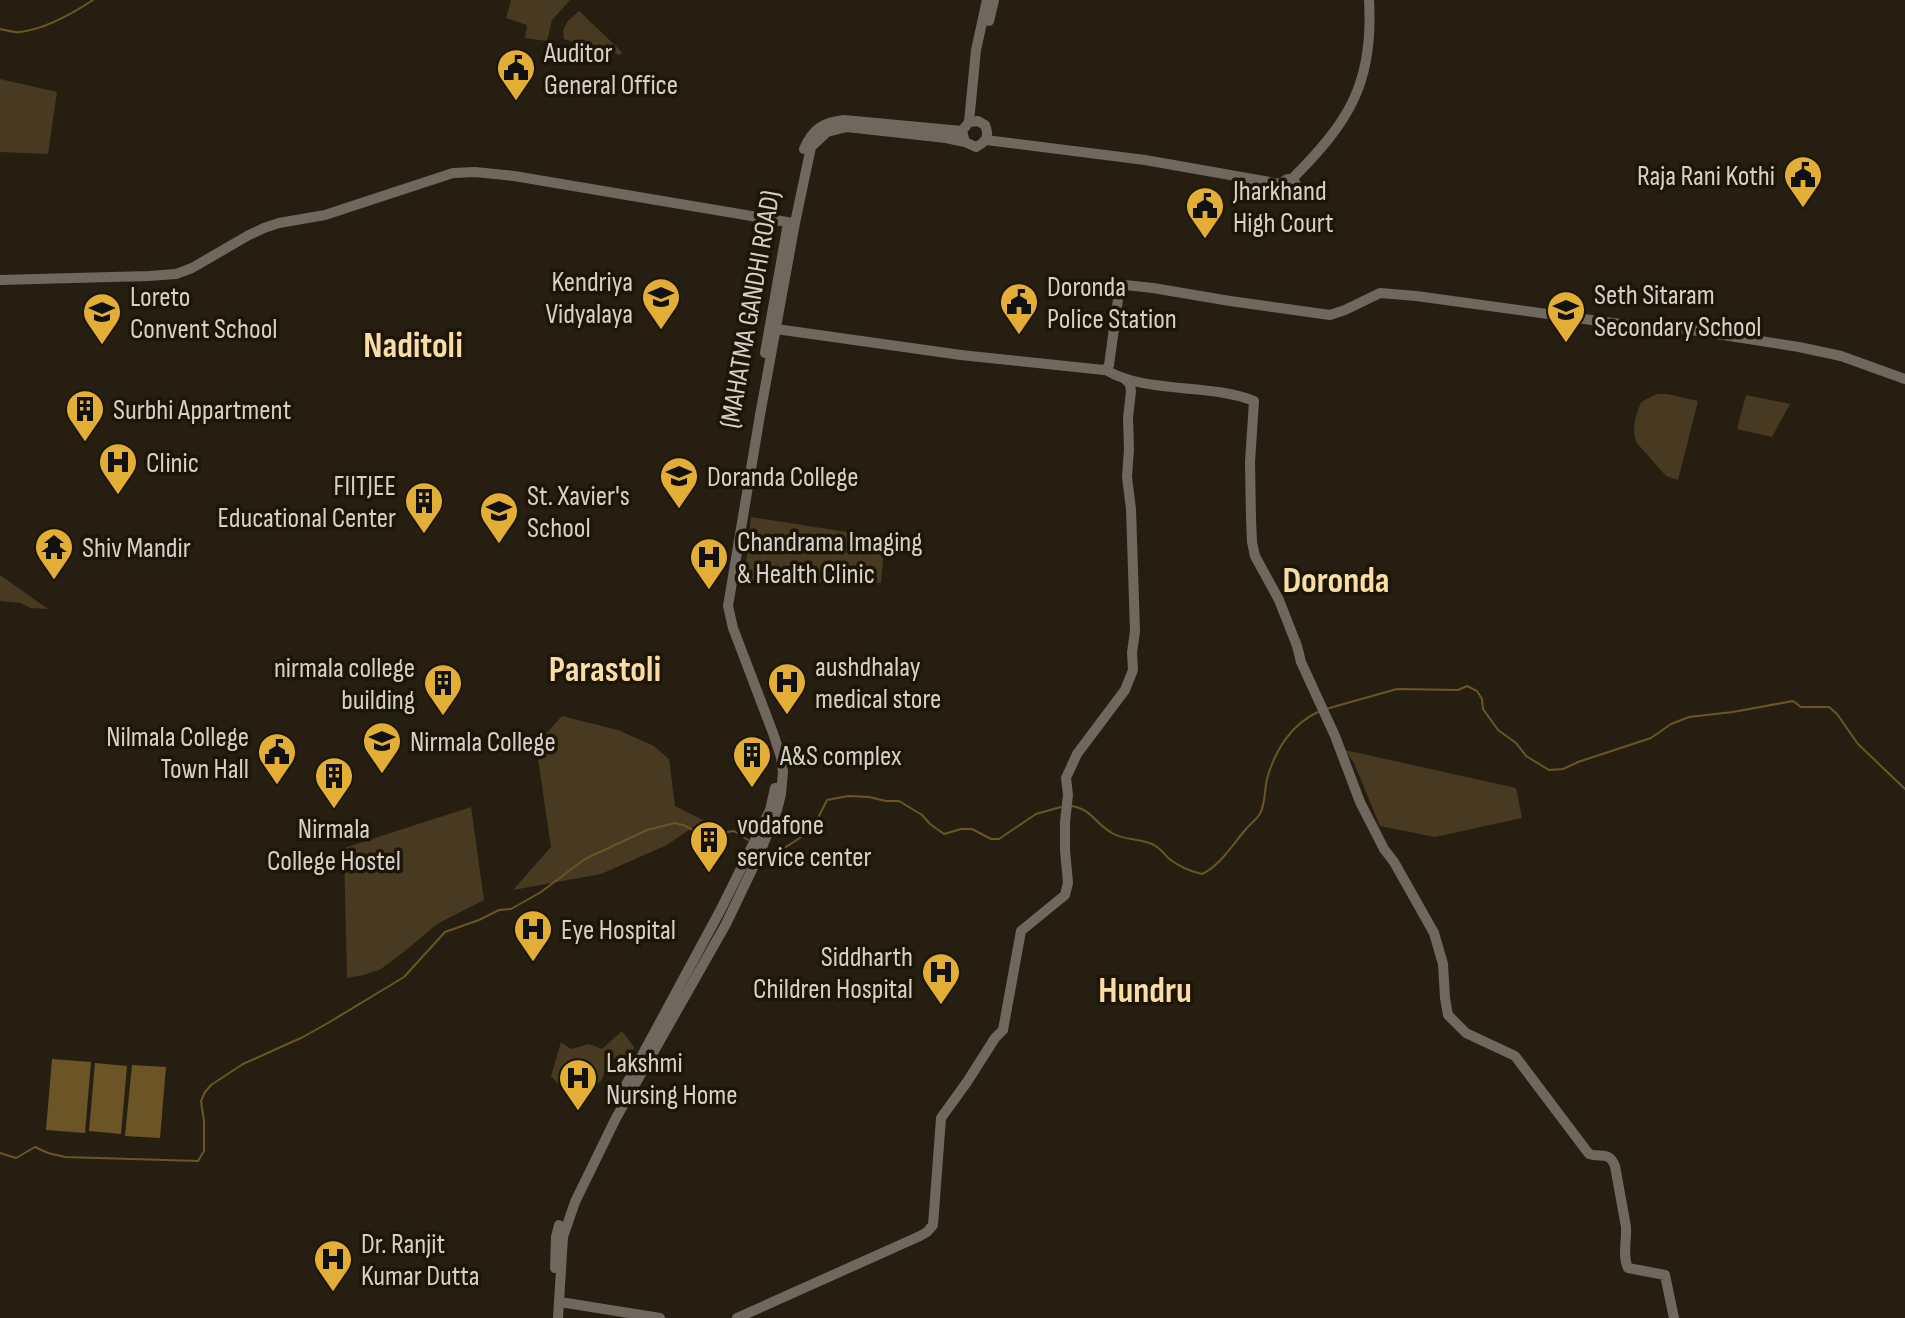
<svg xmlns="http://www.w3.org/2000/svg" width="1905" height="1318" viewBox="0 0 1905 1318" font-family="'Sofia Sans Condensed',sans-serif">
<rect width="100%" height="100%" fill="#261f11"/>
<g fill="#473a21">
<path d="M511 0H570L552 20 547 41 525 38 527 25 506 18Z"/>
<path d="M579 11 622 52 620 55 564 39 563 30 568 21Z"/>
<path d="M0 79 57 92 48 154 0 152Z"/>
<path d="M1657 394H1667L1698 401 1678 480 1666 476 1636 442 1634 432 1635 419 1641 402Z"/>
<path d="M1746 395 1790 404 1772 437 1737 429Z"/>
<path d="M751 517 885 538 881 583 744 582Z"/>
<path d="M0 575 48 609 31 608 20 603 0 601Z"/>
<path d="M562 716 618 730 654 746 669 759 675 806 703 820 667 845 601 874 513 890 551 847 536 745Z"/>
<path d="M1345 750 1516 788 1522 818 1435 837 1380 826 1354 763Z"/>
<path d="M471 807 484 900 437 924 405 951 381 969 364 975 347 978 344 848Z"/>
<path d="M622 1031 634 1047 630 1060 609 1058 602 1079 594 1088 585 1086 581 1096 567 1093 551 1076 561 1042 571 1049 589 1044 602 1049Z"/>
</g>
<g fill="#6b5527">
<path d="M52 1059 91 1062 85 1133 46 1130Z"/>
<path d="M95 1063 127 1066 121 1134 89 1131Z"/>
<path d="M132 1065 166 1067 160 1138 125 1136Z"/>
</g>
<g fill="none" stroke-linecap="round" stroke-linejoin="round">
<g stroke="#6b5527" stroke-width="2">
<path d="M0 29C6 30 13 33 20 32 45 29 72 14 93 0"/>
<path d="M1326 709 1397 689 1458 690 1467 686 1477 691 1482 699 1483 709 1498 730 1516 743 1526 756 1549 770 1563 769 1578 762 1651 738 1671 724 1689 717 1733 712 1793 701 1801 707H1829L1837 714 1858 744 1905 789"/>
<path d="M1071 806C1090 808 1096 824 1112 833 1125 841 1141 838 1154 845 1159 848 1164 853 1168 858 1178 866 1189 871 1202 874 1220 866 1233 844 1246 829 1250 824 1256 820 1259 815 1266 805 1264 791 1267 779 1275 750 1292 723 1320 711"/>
<path d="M764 850 772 856 806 834 814 826 827 800 848 796 869 797 886 801H899L922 815 930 824 944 834 961 829H972L991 839H999L1036 814 1061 807"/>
<path d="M0 1153 16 1158 35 1147 48 1153 65 1157 198 1161 204 1151V1121L201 1101 205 1092 211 1085 243 1064 303 1037 328 1023 404 977 445 932 479 920 499 910 511 909 541 892 585 859 647 830 675 823 683 825 697 832 715 834 734 831 748 840"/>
</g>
<g stroke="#6e685e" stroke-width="10">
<path d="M989 21 994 0"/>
<path d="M969 122 976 50 987 0"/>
<path d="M986 140 1145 160 1281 184"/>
<path d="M804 149C812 130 823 122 844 120L962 131"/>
<circle cx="1289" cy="186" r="7"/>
<path d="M1292 179C1349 122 1374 83 1369 0"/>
<path d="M0 280 149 276 176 274 192 268 249 235 264 228 279 223 325 215 453 173 475 172 514 176 793 223"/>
<path d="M776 329 961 355 1104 370 1107 368 1109 365 1119 292 1125 285 1153 288 1230 301 1330 315 1345 310 1380 293 1416 296 1628 325 1672 327 1799 347 1841 356 1905 379"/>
<path d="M765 353 788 223"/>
<path d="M1106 370C1145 394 1211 383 1254 401L1250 462 1251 518 1252 542 1255 556 1279 600 1297 646 1301 662 1335 736 1360 802 1384 849 1394 862 1434 933 1443 964 1445 998 1448 1015 1466 1033 1515 1056 1589 1154C1602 1158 1609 1151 1615 1166L1626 1227C1627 1241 1622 1256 1628 1268L1665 1275 1674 1318"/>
<path d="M619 1098 720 911 770 810 775 788"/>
<path d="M555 1268 556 1237 559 1225"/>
<path d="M560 1302 660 1318"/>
<path d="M558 1318 563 1237 575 1202 616 1118 726 924 759 855 777 810 781 794 783 772 781 757 773 733 733 628 728 606 760 415 795 223 811 147 827 132 847 127 946 138 965 142 976 147C986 142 990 136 985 125L978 121 969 122 962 131 965 142"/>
<path d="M737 1318 920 1236 927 1232 933 1225 941 1118 967 1082 995 1038 1003 1030 1021 931 1065 895 1068 883 1065 850V822L1068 795 1066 778 1077 754 1125 690 1133 670 1132 653 1135 631 1131 509 1127 477 1129 449 1128 418 1131 391 1130 384 1125 379"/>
</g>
</g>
<defs>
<symbol id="civic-pin" viewBox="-11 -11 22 30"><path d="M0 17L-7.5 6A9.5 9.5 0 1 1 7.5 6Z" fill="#e3ae35" stroke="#1d1608"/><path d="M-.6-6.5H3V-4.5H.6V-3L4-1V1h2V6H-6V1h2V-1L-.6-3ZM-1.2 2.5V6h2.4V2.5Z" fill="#111"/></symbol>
<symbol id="school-pin" viewBox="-11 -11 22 30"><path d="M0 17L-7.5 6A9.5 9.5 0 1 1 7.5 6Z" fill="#e3ae35" stroke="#1d1608"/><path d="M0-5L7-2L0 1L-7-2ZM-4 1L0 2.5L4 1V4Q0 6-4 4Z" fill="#111"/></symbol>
<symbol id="building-pin" viewBox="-11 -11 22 30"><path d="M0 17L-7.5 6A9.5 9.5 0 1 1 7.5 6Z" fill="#e3ae35" stroke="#1d1608"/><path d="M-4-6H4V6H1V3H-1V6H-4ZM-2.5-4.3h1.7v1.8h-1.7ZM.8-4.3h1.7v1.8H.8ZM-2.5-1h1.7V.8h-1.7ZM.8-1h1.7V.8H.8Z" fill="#111"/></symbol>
<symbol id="hospital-pin" viewBox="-11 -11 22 30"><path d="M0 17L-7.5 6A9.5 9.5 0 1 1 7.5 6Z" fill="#e3ae35" stroke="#1d1608"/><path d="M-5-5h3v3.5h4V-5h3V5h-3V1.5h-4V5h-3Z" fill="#111"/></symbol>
<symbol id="university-pin" viewBox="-11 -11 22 30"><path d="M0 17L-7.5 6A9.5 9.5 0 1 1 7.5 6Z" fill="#e3ae35" stroke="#1d1608"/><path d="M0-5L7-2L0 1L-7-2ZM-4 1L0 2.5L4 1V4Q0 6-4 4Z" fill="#111"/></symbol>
<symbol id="temple-pin" viewBox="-11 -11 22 30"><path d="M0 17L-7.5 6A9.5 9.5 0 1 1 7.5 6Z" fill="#e3ae35" stroke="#1d1608"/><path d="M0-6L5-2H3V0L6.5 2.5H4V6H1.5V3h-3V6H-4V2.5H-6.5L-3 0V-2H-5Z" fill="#111"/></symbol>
</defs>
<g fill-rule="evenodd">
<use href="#civic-pin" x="494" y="46" width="44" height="60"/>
<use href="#civic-pin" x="1781" y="153" width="44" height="60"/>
<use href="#civic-pin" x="1183" y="184" width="44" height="60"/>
<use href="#school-pin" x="639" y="275" width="44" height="60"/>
<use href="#civic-pin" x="997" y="280" width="44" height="60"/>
<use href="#school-pin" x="1544" y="288" width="44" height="60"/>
<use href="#school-pin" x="80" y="290" width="44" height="60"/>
<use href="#building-pin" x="63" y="387" width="44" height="60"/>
<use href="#hospital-pin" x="96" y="440" width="44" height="60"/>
<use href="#university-pin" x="657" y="454" width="44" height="60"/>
<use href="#building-pin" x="402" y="479" width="44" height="60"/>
<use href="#school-pin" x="477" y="489" width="44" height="60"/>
<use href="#temple-pin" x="32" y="525" width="44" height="60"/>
<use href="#hospital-pin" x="687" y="535" width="44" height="60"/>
<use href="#hospital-pin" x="765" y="660" width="44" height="60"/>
<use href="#building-pin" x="421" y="661" width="44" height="60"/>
<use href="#university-pin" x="360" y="719" width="44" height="60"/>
<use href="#civic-pin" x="255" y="730" width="44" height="60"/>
<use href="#building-pin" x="730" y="733" width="44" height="60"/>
<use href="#building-pin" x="312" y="754" width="44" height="60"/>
<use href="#building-pin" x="687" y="818" width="44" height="60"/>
<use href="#hospital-pin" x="511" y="907" width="44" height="60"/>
<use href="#hospital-pin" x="919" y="950" width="44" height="60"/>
<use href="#hospital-pin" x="556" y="1056" width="44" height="60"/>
<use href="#hospital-pin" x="311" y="1237" width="44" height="60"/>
</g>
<g text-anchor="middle" stroke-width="7" stroke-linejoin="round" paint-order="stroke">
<g font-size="28" fill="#d6d1c8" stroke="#1d1608" text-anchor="start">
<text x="544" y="62">Auditor<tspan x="544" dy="32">General Office</tspan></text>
<text x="1775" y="185" text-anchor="end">Raja Rani Kothi</text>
<text x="1233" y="200">Jharkhand<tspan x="1233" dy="32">High Court</tspan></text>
<text x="633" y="291" text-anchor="end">Kendriya<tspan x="633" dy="32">Vidyalaya</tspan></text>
<text x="1047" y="296">Doronda<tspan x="1047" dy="32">Police Station</tspan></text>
<text x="1594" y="304">Seth Sitaram<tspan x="1594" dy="32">Secondary School</tspan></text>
<text x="130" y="306">Loreto<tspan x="130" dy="32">Convent School</tspan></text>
<text x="113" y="419">Surbhi Appartment</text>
<text x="146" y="472">Clinic</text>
<text x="707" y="486">Doranda College</text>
<text x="396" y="495" text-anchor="end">FIITJEE<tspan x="396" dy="32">Educational Center</tspan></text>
<text x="527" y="505">St. Xavier's<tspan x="527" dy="32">School</tspan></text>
<text x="737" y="551">Chandrama Imaging<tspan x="737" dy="32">&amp; Health Clinic</tspan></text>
<text x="82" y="557">Shiv Mandir</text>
<text x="815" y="676">aushdhalay<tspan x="815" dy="32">medical store</tspan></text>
<text x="415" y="677" text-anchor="end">nirmala college<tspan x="415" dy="32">building</tspan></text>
<text x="249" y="746" text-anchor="end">Nilmala College<tspan x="249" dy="32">Town Hall</tspan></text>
<text x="410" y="751">Nirmala College</text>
<text x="780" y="765">A&amp;S complex</text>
<text x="737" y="834">vodafone<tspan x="737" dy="32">service center</tspan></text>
<text x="334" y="838" text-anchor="middle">Nirmala<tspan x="334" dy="32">College Hostel</tspan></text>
<text x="561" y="939">Eye Hospital</text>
<text x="913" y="966" text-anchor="end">Siddharth<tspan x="913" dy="32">Children Hospital</tspan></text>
<text x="606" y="1072">Lakshmi<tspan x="606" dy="32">Nursing Home</tspan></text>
<text x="361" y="1253">Dr. Ranjit<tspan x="361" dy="32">Kumar Dutta</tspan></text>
</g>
<g font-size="28" fill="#d6d1c8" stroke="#1d1608">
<text transform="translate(749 309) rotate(-80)" y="10">(MAHATMA GANDHI ROAD)</text>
</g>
<g font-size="36" font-weight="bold" fill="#fadda4" stroke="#1d1608">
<text x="413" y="357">Naditoli</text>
<text x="1336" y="592">Doronda</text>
<text x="605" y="681">Parastoli</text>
<text x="1145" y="1002">Hundru</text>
</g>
</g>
</svg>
